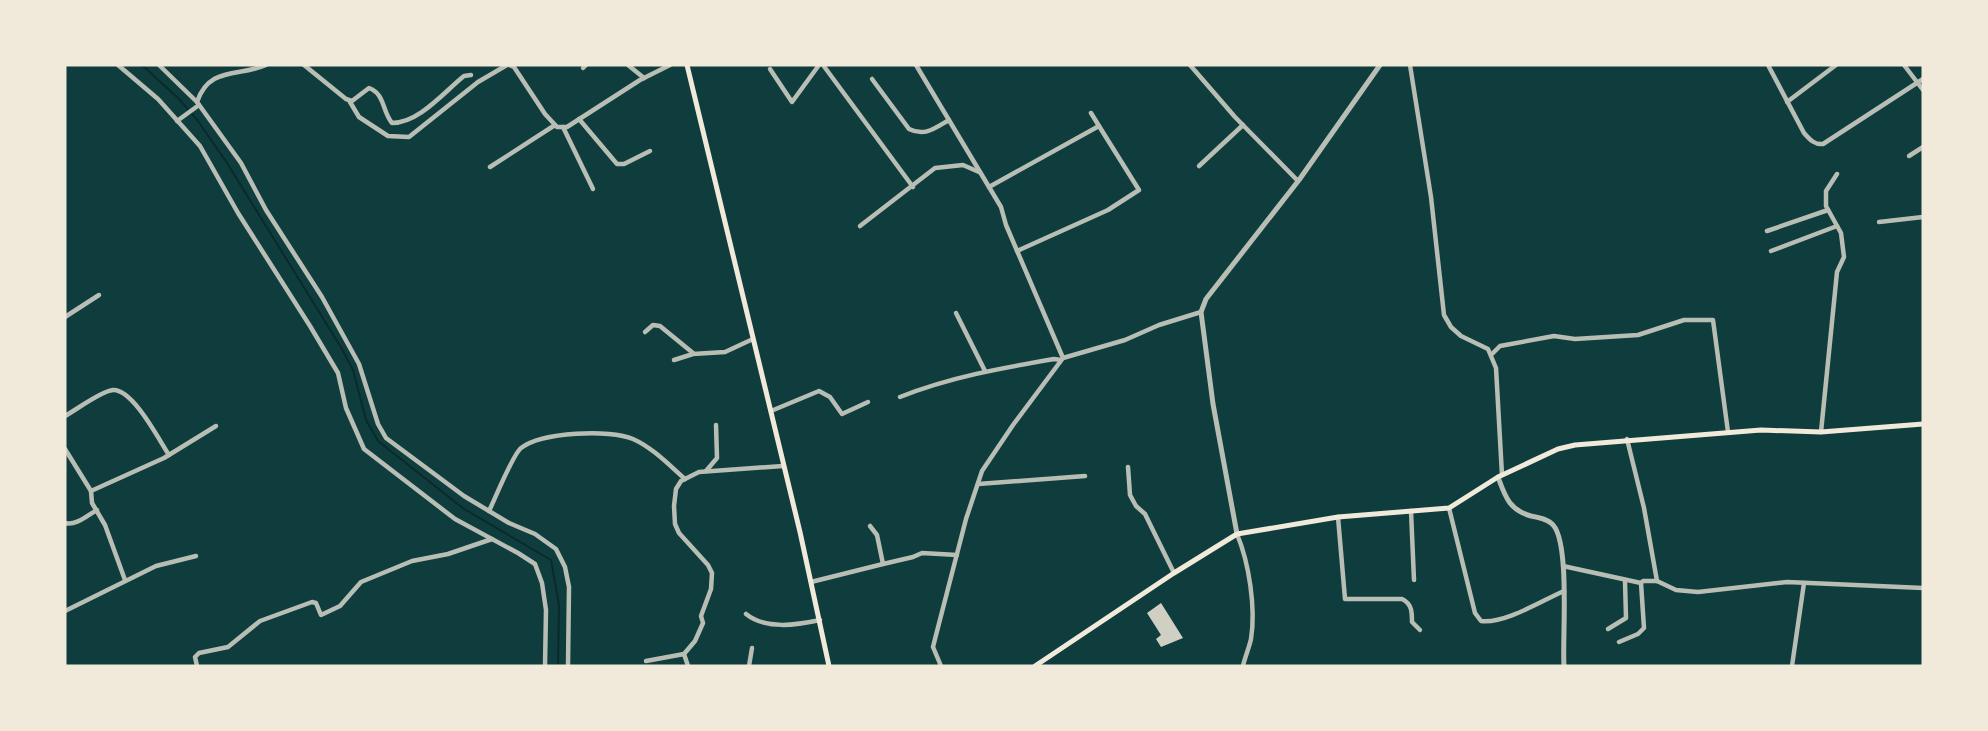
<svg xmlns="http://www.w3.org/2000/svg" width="1988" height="731" viewBox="0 0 1988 731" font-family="'Asap Condensed',sans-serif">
<rect width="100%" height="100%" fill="#0f3d3e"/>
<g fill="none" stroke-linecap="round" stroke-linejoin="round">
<path stroke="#0a2a2b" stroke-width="2" d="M142 65 179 99 198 121 227 163 342 349 353 370 366 420 378 441 464 509 551 560 559 605 558 666"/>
</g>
<path fill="#cfcfc3" d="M1161 603 1183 638 1161 647 1156 639 1161 635 1147 613Z"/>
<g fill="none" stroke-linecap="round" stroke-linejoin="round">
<g stroke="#b8beb3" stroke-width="4.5">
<path d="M118 65 158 99 200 146 238 213 310 326 338 373 346 408 364 449 455 519 518 553 535 564 542 583 546 610 545 666"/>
<path d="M159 65 197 102 241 163 266 210 322 297 359 364 378 424 386 438 464 496 509 523 535 534 556 549 565 567 569 587 568 666"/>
<path d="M304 65 346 99 352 101 369 88C385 94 382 111 392 123 419 123 444 92 464 76L471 75"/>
<path d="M509 65 514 67 545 114 557 127H567L640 80 670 65"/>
<path d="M628 65 644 78"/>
<path d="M823 65 913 187"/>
<path d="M916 65 1001 207 1006 225 1063 358"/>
<path d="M1190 65 1235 117 1298 181"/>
<path d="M1410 65 1431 197 1444 315 1451 327 1461 336 1488 349 1496 368 1502 475"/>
<path d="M1768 65 1804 133C1810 140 1815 145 1823 144L1923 79"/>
<path d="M1904 65 1923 90"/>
<path d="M583 68 586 65"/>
<path d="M770 69 792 102 819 65"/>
<path d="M872 79 909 129C925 137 935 128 949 120"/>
<path d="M197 102C209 66 239 77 266 65"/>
<path d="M350 102 359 117 388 136 409 137 478 82 507 65"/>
<path d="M1787 102 1836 65"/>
<path d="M579 119 617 164H624L650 151"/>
<path d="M177 121 199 105"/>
<path d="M563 127 593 189"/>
<path d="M1909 156 1923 147"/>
<path d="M1199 166 1243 125"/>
<path d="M490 167 555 125"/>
<path d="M989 187 1099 126 1091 113"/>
<path d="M1879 222 1923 217"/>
<path d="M860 226 935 168 963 165 979 172"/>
<path d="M1767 231 1828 210"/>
<path d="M1017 251 1108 210 1139 190 1099 126"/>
<path d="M1771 251 1837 226"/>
<path d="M956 313 985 371"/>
<path d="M65 317 99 295"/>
<path d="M645 332 653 325 660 326 693 353"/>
<path d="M1492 354 1500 346 1554 336 1575 339 1638 335 1684 320H1713L1728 432"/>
<path d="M674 360 693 354 725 352 753 339"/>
<path d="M900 397C950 377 1002 368 1054 359L1061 360"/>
<path d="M771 411 819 391 830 397 842 414 868 402"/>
<path d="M65 416C76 410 101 391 113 390 133 389 159 440 169 455"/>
<path d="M1821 432 1837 272 1844 257 1841 233 1826 206V191L1837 174"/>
<path d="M1627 439 1644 508 1657 581"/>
<path d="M65 449 91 491 164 458 216 426"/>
<path d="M1128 467 1130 495 1136 506 1145 514 1174 573"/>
<path d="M706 471 717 458 716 425"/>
<path d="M978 484 1085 476"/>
<path d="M91 491 92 503 105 525 125 580"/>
<path d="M1449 508 1475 613 1481 621C1505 624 1541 601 1564 591"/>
<path d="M489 511C495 499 513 454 521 448 542 432 610 429 633 439 653 448 669 465 685 479"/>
<path d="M1411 511 1414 580"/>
<path d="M1338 517 1345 599H1402C1412 604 1412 612 1412 622L1420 630"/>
<path d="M65 523C76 526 88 515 97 510"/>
<path d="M870 526 877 535 883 564 913 557 922 553 957 555"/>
<path d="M1237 534C1249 563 1256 608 1251 639 1249 648 1245 657 1243 666"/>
<path d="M1563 566 1641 583"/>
<path d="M811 582 883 564"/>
<path d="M65 611 156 566 196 556"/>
<path d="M746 614C766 630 797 625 820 620"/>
<path d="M1608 629 1626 618 1625 581"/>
<path d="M1619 642 1638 634 1644 628 1641 583 1643 581H1657L1676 590 1698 592 1787 582 1923 588"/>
<path d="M646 661 684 654"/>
<path d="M197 666 195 657 199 653 228 647 260 621 312 602 316 603 321 615 340 606 361 582 412 561 448 554 492 539"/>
<path d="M688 666 684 654 695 641 703 623 701 616 711 589 712 573 708 565 679 533 675 524 674 506 676 489 681 481 699 472 783 466"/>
<path d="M749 666 752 648"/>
<path d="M941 666 933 647 935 639 966 519 982 471 1013 425 1063 358 1125 340 1159 325 1201 312"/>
<path d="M1792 666 1804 583"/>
</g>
<g stroke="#b8beb3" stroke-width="5">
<path d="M1498 477C1505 496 1509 510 1531 516 1537 517 1546 519 1551 523 1571 537 1562 639 1564 666"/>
<path d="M1237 534 1213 404 1201 312 1206 299 1299 180 1380 65"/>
</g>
<g stroke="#f1e9da" stroke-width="5">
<path d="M687 65 800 532 829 666"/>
<path d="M1035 666 1174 573 1237 534 1338 517 1449 508 1498 477 1558 449 1575 445 1761 430 1821 432 1923 424"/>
</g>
</g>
<rect width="1988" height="731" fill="none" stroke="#f1e9da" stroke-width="133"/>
</svg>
